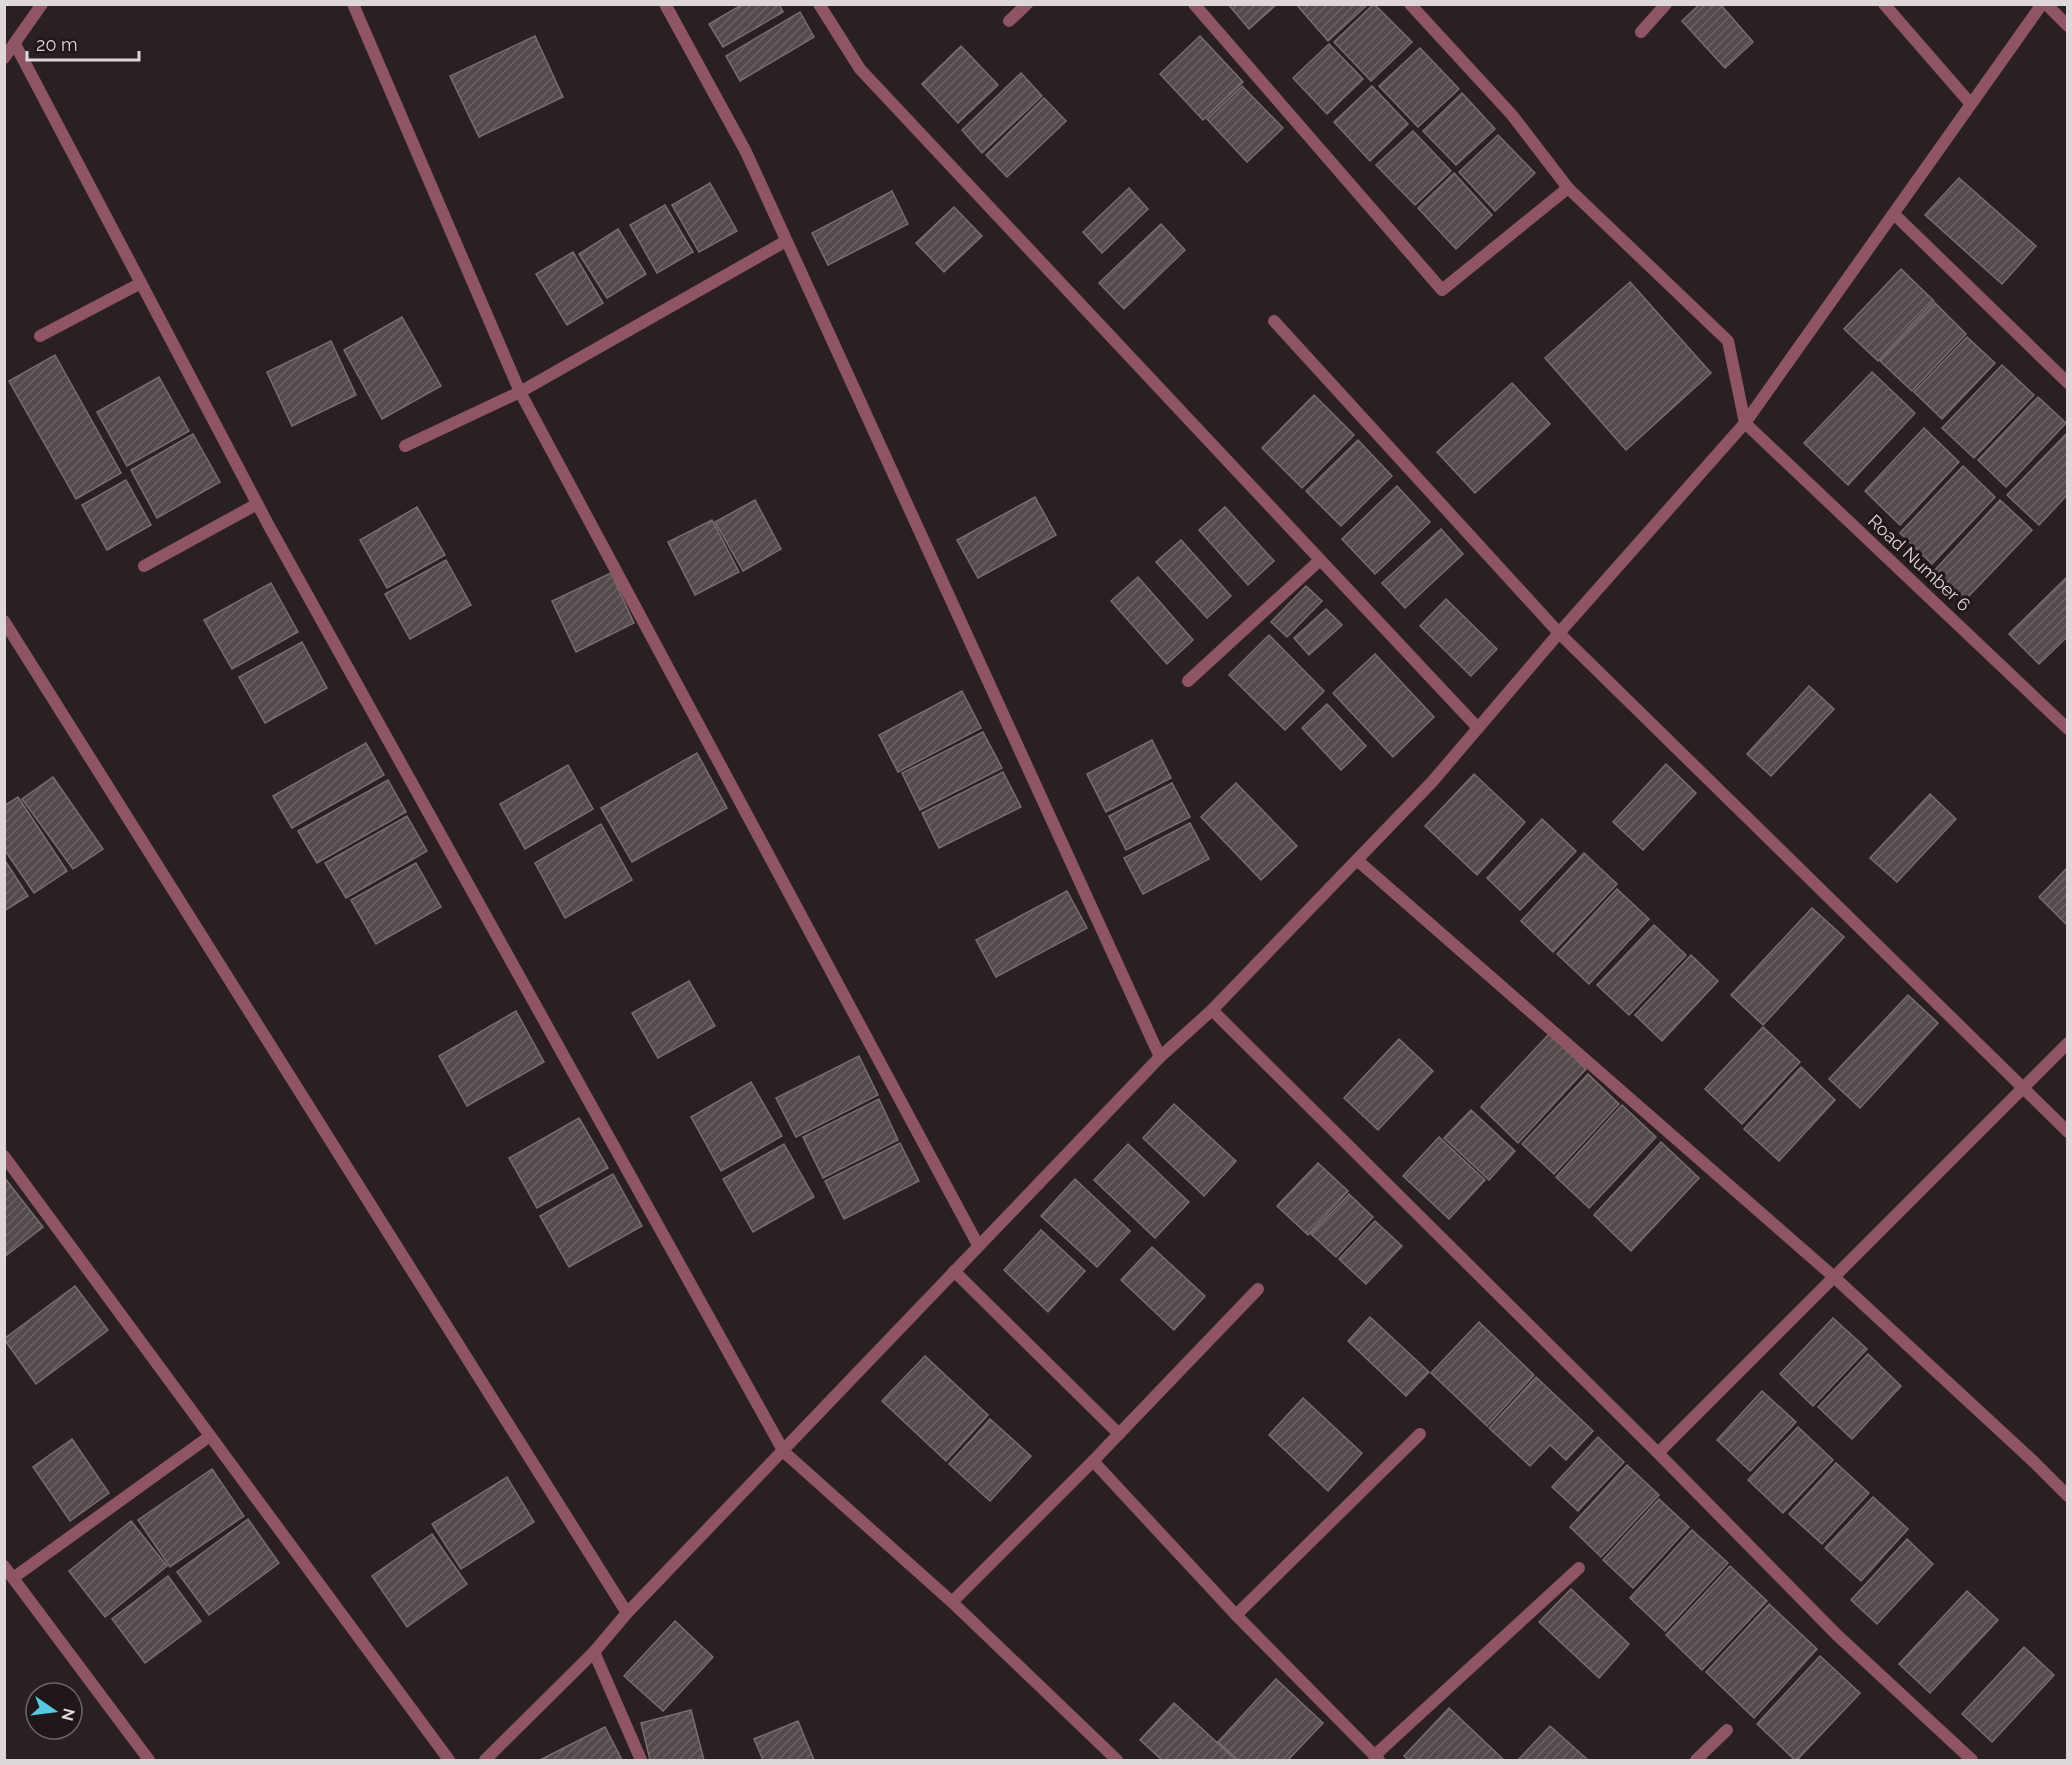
<svg xmlns="http://www.w3.org/2000/svg" width="2072" height="1765" viewBox="0 0 2072 1765" font-family="Raleway,sans-serif">
<defs>
<pattern id="building-hatch" width="6" height="6" patternUnits="userSpaceOnUse" patternTransform="scale(1.5)"><rect width="6" height="6" fill="#54494b"/><path d="M-1 1l2-2M0 6l6-6M5 7l2-2" fill="none" stroke="#6c6264"/></pattern>
</defs>
<rect width="100%" height="100%" fill="#2a2023"/>
<g fill="url(#building-hatch)" stroke="#796d70" stroke-width="1.5">
<path d="M743 4H779L783 12 723 47 709 24Z"/>
<path d="M1228 4H1277L1249 29Z"/>
<path d="M1296 4H1368L1328 41Z"/>
<path d="M1374 4 1412 42 1371 81 1334 42Z"/>
<path d="M1700 4H1720L1753 42 1725 68 1682 21Z"/>
<path d="M800 12 814 37 740 81 726 56Z"/>
<path d="M535 36 563 97 479 137 450 76Z"/>
<path d="M1200 36 1243 82 1203 120 1160 74Z"/>
<path d="M1329 44 1363 79 1327 114 1293 78Z"/>
<path d="M961 46 998 85 958 123 922 84Z"/>
<path d="M1420 48 1459 89 1418 127 1379 86Z"/>
<path d="M1021 73 1042 96 982 153 962 130Z"/>
<path d="M1242 86 1283 128 1247 162 1207 119Z"/>
<path d="M1372 86 1408 124 1370 161 1334 122Z"/>
<path d="M1462 93 1495 129 1456 165 1423 131Z"/>
<path d="M1044 98 1066 121 1007 177 986 155Z"/>
<path d="M1413 131 1451 171 1415 205 1376 165Z"/>
<path d="M1498 135 1535 173 1495 211 1459 172Z"/>
<path d="M1454 173 1492 215 1456 249 1418 208Z"/>
<path d="M1959 178 2036 246 2002 284 1925 215Z"/>
<path d="M710 183 737 231 699 252 672 205Z"/>
<path d="M1129 188 1148 209 1102 253 1083 232Z"/>
<path d="M892 191 908 224 828 265 812 233Z"/>
<path d="M665 205 693 252 657 273 630 225Z"/>
<path d="M954 207 982 236 944 272 916 243Z"/>
<path d="M1161 224 1185 250 1124 309 1099 283Z"/>
<path d="M618 229 646 274 607 298 579 254Z"/>
<path d="M573 252 603 303 567 325 536 274Z"/>
<path d="M1901 269 1934 301 1878 361 1844 329Z"/>
<path d="M1630 282 1711 373 1626 450 1545 358Z"/>
<path d="M1935 303 1966 334 1912 391 1880 361Z"/>
<path d="M402 317 441 386 382 419 344 350Z"/>
<path d="M1967 337 1995 363 1942 419 1914 392Z"/>
<path d="M331 341 356 395 292 426 267 372Z"/>
<path d="M55 355 121 473 76 499 9 381Z"/>
<path d="M2002 365 2034 395 1974 458 1942 428Z"/>
<path d="M1872 372 1915 413 1848 485 1804 443Z"/>
<path d="M159 377 189 431 127 466 97 412Z"/>
<path d="M1512 383 1550 424 1475 493 1437 452Z"/>
<path d="M1314 395 1354 435 1302 488 1262 448Z"/>
<path d="M2038 397 2066 423 2006 487 1978 460Z"/>
<path d="M1924 428 1959 462 1900 525 1865 491Z"/>
<path d="M2068 432V494L2039 525 2007 495Z"/>
<path d="M193 434 220 482 157 518 131 470Z"/>
<path d="M1358 440 1392 476 1341 526 1306 491Z"/>
<path d="M1963 466 1995 497 1932 564 1900 533Z"/>
<path d="M126 480 151 525 107 550 82 505Z"/>
<path d="M1397 486 1430 522 1375 574 1342 539Z"/>
<path d="M1035 497 1056 535 978 578 957 540Z"/>
<path d="M755 500 781 549 743 571 715 522Z"/>
<path d="M2000 500 2032 530 1964 601 1933 572Z"/>
<path d="M417 507 445 555 387 588 360 540Z"/>
<path d="M1225 507 1274 561 1248 585 1199 530Z"/>
<path d="M712 520 739 572 695 595 668 542Z"/>
<path d="M1441 529 1463 554 1405 608 1382 583Z"/>
<path d="M1181 540 1231 596 1207 618 1156 562Z"/>
<path d="M446 560 471 605 410 639 385 594Z"/>
<path d="M611 573 634 623 576 652 552 601Z"/>
<path d="M2068 576V636L2039 664 2009 634Z"/>
<path d="M1138 577 1193 640 1167 664 1111 601Z"/>
<path d="M271 583 298 632 232 669 204 620Z"/>
<path d="M1306 586 1322 601 1287 637 1271 622Z"/>
<path d="M1446 599 1497 649 1471 676 1420 626Z"/>
<path d="M1326 609 1342 625 1309 655 1294 638Z"/>
<path d="M1269 635 1324 691 1285 730 1229 675Z"/>
<path d="M302 642 327 688 265 723 239 677Z"/>
<path d="M1375 654 1434 717 1393 757 1333 693Z"/>
<path d="M1809 686 1834 709 1771 776 1747 754Z"/>
<path d="M962 691 981 728 898 772 879 735Z"/>
<path d="M1327 704 1366 746 1341 770 1302 728Z"/>
<path d="M983 732 1002 768 920 810 902 773Z"/>
<path d="M1152 740 1171 778 1106 812 1087 774Z"/>
<path d="M366 743 384 775 292 828 273 796Z"/>
<path d="M697 753 727 808 632 862 601 808Z"/>
<path d="M1666 764 1696 793 1643 850 1613 822Z"/>
<path d="M568 765 593 809 525 849 500 804Z"/>
<path d="M1003 772 1021 807 939 848 922 813Z"/>
<path d="M1474 774 1525 822 1477 875 1425 826Z"/>
<path d="M53 777 103 849 73 869 22 799Z"/>
<path d="M388 780 406 812 317 863 298 831Z"/>
<path d="M1172 783 1190 817 1126 850 1109 816Z"/>
<path d="M1236 783 1297 846 1261 880 1201 817Z"/>
<path d="M1930 794 1956 819 1897 882 1870 858Z"/>
<path d="M18 797 67 871 34 893 4 849V806Z"/>
<path d="M407 816 427 851 346 898 325 863Z"/>
<path d="M1542 819 1576 851 1520 910 1487 878Z"/>
<path d="M1190 823 1209 859 1143 894 1124 858Z"/>
<path d="M601 824 632 880 565 918 535 863Z"/>
<path d="M1584 853 1617 884 1553 952 1521 921Z"/>
<path d="M4 859 28 896 4 911Z"/>
<path d="M416 863 441 907 376 944 351 900Z"/>
<path d="M2067 868 2068 869V926L2039 897Z"/>
<path d="M1617 889 1649 919 1589 984 1557 954Z"/>
<path d="M1067 891 1087 928 996 977 976 940Z"/>
<path d="M1812 908 1844 937 1763 1025 1731 995Z"/>
<path d="M1654 925 1686 955 1629 1015 1597 985Z"/>
<path d="M1691 955 1718 981 1662 1041 1635 1015Z"/>
<path d="M689 981 715 1026 658 1058 632 1013Z"/>
<path d="M1908 995 1938 1023 1860 1108 1829 1079Z"/>
<path d="M516 1011 544 1062 467 1106 439 1056Z"/>
<path d="M1763 1027 1800 1062 1742 1124 1705 1089Z"/>
<path d="M1549 1034 1586 1069 1518 1143 1481 1107Z"/>
<path d="M1399 1039 1433 1071 1378 1130 1344 1098Z"/>
<path d="M859 1056 878 1095 796 1137 776 1098Z"/>
<path d="M1801 1067 1835 1100 1779 1161 1744 1129Z"/>
<path d="M1588 1074 1619 1104 1554 1174 1522 1144Z"/>
<path d="M751 1082 782 1136 721 1171 691 1117Z"/>
<path d="M879 1099 898 1140 823 1178 803 1137Z"/>
<path d="M1174 1104 1236 1161 1204 1196 1143 1138Z"/>
<path d="M1622 1105 1656 1137 1589 1208 1556 1177Z"/>
<path d="M1471 1110 1515 1151 1489 1180 1444 1138Z"/>
<path d="M579 1118 608 1168 537 1208 509 1158Z"/>
<path d="M1439 1137 1485 1180 1449 1219 1403 1176Z"/>
<path d="M1661 1142 1699 1178 1631 1251 1594 1215Z"/>
<path d="M900 1143 919 1181 844 1219 825 1181Z"/>
<path d="M784 1144 814 1197 753 1232 723 1179Z"/>
<path d="M1128 1144 1189 1202 1155 1238 1094 1180Z"/>
<path d="M1318 1163 1348 1191 1308 1235 1277 1206Z"/>
<path d="M613 1174 642 1226 569 1267 540 1216Z"/>
<path d="M4 1177 43 1227 4 1257Z"/>
<path d="M1075 1179 1130 1231 1097 1267 1041 1216Z"/>
<path d="M1349 1194 1373 1217 1336 1257 1311 1234Z"/>
<path d="M1375 1221 1402 1246 1366 1284 1339 1259Z"/>
<path d="M1041 1230 1085 1271 1048 1312 1004 1270Z"/>
<path d="M1152 1247 1205 1296 1174 1330 1121 1280Z"/>
<path d="M75 1286 108 1330 36 1384 4 1339Z"/>
<path d="M1370 1317 1429 1372 1406 1396 1348 1341Z"/>
<path d="M1833 1318 1867 1349 1813 1406 1780 1374Z"/>
<path d="M1479 1322 1534 1375 1487 1426 1431 1373Z"/>
<path d="M1868 1354 1901 1386 1852 1439 1818 1407Z"/>
<path d="M925 1356 988 1415 946 1461 882 1401Z"/>
<path d="M1536 1377 1593 1431 1566 1460 1550 1445 1530 1466 1489 1428Z"/>
<path d="M1762 1391 1796 1422 1750 1471 1717 1440Z"/>
<path d="M1303 1398 1362 1453 1328 1491 1269 1435Z"/>
<path d="M990 1419 1031 1456 990 1501 949 1464Z"/>
<path d="M1798 1427 1833 1460 1783 1513 1748 1480Z"/>
<path d="M1598 1437 1624 1462 1578 1511 1552 1487Z"/>
<path d="M72 1439 109 1493 70 1521 33 1467Z"/>
<path d="M1836 1463 1869 1493 1822 1544 1789 1514Z"/>
<path d="M1627 1465 1659 1495 1601 1557 1570 1527Z"/>
<path d="M212 1469 244 1516 170 1567 138 1520Z"/>
<path d="M507 1477 534 1522 461 1569 432 1524Z"/>
<path d="M1873 1497 1908 1529 1861 1581 1825 1548Z"/>
<path d="M1659 1499 1689 1527 1633 1588 1603 1560Z"/>
<path d="M248 1519 279 1563 209 1615 177 1572Z"/>
<path d="M131 1521 167 1566 105 1617 69 1571Z"/>
<path d="M1692 1530 1728 1563 1665 1631 1630 1598Z"/>
<path d="M432 1534 467 1584 407 1627 372 1576Z"/>
<path d="M1907 1539 1933 1564 1877 1624 1851 1600Z"/>
<path d="M1730 1566 1767 1601 1702 1670 1666 1635Z"/>
<path d="M168 1576 201 1621 145 1663 112 1619Z"/>
<path d="M1571 1589 1629 1644 1599 1678 1539 1622Z"/>
<path d="M1967 1591 1998 1620 1930 1693 1899 1664Z"/>
<path d="M1769 1604 1817 1649 1754 1718 1706 1672Z"/>
<path d="M675 1621 713 1657 663 1711 624 1676Z"/>
<path d="M2024 1647 2054 1675 1992 1742 1962 1714Z"/>
<path d="M1820 1656 1860 1693 1797 1760H1795L1757 1724Z"/>
<path d="M1276 1679 1323 1723 1288 1760H1238L1218 1742Z"/>
<path d="M1174 1703 1236 1760H1162L1140 1740Z"/>
<path d="M1449 1708 1504 1760H1408L1404 1756Z"/>
<path d="M691 1710 704 1760H650L641 1723Z"/>
<path d="M798 1721 814 1760H763L754 1739Z"/>
<path d="M1550 1726 1588 1760H1518Z"/>
<path d="M605 1727 622 1760H540Z"/>
</g>
<g fill="none" stroke-linecap="round" stroke-linejoin="round">
<g stroke="#8f5565" stroke-width="12">
<path d="M353 4 520 392 978 1245"/>
<path d="M665 4 746 152 1160 1057"/>
<path d="M819 4 860 69 1478 728"/>
<path d="M1194 4 1442 290 1568 188"/>
<path d="M1410 4 1512 115 1568 188 1728 341 1745 423 2068 729"/>
<path d="M1884 4 1970 103"/>
<path d="M2046 4 2068 26"/>
<path d="M1009 21 1027 4"/>
<path d="M1641 32 1666 4"/>
<path d="M15 44 269 526 784 1452 952 1602 1117 1760"/>
<path d="M4 58 42 4"/>
<path d="M1894 214 2068 383"/>
<path d="M1274 321 1559 633 2068 1132"/>
<path d="M40 336 141 283"/>
<path d="M405 446 520 392 786 241"/>
<path d="M144 566 257 504"/>
<path d="M4 621 627 1613"/>
<path d="M1188 681 1320 560"/>
<path d="M1357 860 1834 1277 2034 1462 2068 1496"/>
<path d="M1212 1010 1658 1453 1837 1635 1972 1760"/>
<path d="M4 1156 449 1760"/>
<path d="M954 1271 1119 1434"/>
<path d="M1658 1453 2068 1043"/>
<path d="M1093 1461 1236 1615 1379 1760"/>
<path d="M4 1566 149 1760"/>
<path d="M13 1578 210 1436"/>
<path d="M952 1602 1093 1461 1258 1289"/>
<path d="M1236 1615 1420 1434"/>
<path d="M594 1652 641 1760"/>
<path d="M1374 1756 1579 1568"/>
<path d="M1696 1760 1727 1730"/>
</g>
<path stroke="#8f5565" stroke-width="12" d="M485 1760 594 1652 627 1613 1160 1057 1212 1010 1432 782 1559 633 1745 423 2042 4"/>
</g>
<g text-anchor="middle" stroke-width="6" stroke-linejoin="round" paint-order="stroke">
<g font-size="18" fill="#ded7d9" stroke="#201719">
<text transform="translate(1919 563) rotate(43)" y="6">Road Number 6</text>
</g>
</g>
<rect width="2072" height="1765" fill="none" stroke="#ded7d9" stroke-width="12"/>
<g transform="translate(54 1711) rotate(104)"><circle r="28" fill="#201719" stroke="#6c6466" stroke-width="1.5"/>
<path d="M0-4.5L10 22L0 15L-10 22Z" fill="#55cae0"/>
<text y="-9" font-size="16" font-weight="bold" text-anchor="middle" fill="#ded7d9">N</text>
</g>
<path d="M27 51v9h112v-9" fill="none" stroke="#ded7d9" stroke-width="3"/>
<text x="36" y="51" font-size="18" fill="#ded7d9" stroke="#201719" stroke-width="4.5" paint-order="stroke">20 m</text>
</svg>
